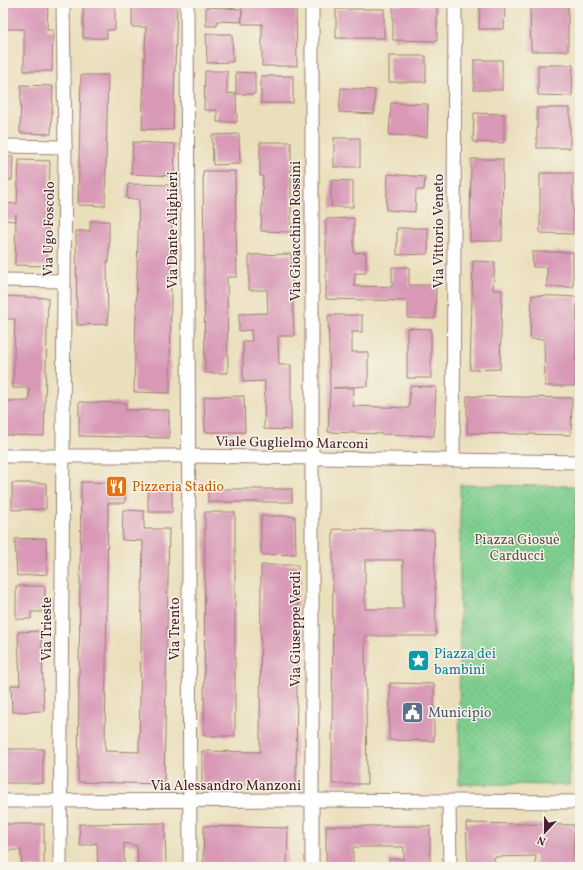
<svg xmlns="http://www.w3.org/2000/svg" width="583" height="870" viewBox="0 0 583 870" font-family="Vollkorn,serif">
<defs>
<pattern id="grass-dots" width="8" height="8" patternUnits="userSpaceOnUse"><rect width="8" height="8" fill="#7ece8f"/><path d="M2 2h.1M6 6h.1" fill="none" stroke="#6eb07c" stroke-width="1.8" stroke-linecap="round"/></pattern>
</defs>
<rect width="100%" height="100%" fill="#f7f3e8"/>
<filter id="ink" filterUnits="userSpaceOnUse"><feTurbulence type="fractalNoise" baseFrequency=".025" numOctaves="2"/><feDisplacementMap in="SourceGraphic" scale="8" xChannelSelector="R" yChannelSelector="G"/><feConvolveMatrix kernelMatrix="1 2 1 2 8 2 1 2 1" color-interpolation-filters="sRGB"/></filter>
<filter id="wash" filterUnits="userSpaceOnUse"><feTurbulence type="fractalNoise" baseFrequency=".012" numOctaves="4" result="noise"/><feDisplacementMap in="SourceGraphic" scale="16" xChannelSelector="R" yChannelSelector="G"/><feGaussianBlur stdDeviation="0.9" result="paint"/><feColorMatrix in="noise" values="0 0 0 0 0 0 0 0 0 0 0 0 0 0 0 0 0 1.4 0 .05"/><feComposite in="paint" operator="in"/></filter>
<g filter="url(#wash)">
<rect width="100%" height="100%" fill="#eadfbb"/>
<path fill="url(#grass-dots)" stroke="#64765d" d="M460 485 576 486 569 785 459 784Z"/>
<g id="blocks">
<g fill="#d898b6" fill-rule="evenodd">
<path d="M3 3H48L47 30H53L52 71H24V29H3Z"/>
<path d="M83 3H115V30H107V38H83Z"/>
<path d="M132 3H177L173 130 142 129 146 27H132Z"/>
<path d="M242 3H296L297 66H262V24H242V10L241 22 217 21V26H206V7L242 9Z"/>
<path d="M393 5 437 6V41L393 40Z"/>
<path d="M480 5 505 6 504 29H479Z"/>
<path d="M530 6H568V51H531Z"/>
<rect x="336" y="9" width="48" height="29"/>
<path d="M206 34H232L233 62 207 63Z"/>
<rect x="389" y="56" width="37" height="26"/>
<rect x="474" y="60" width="28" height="30"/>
<path d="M538 65H573L572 96 538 95Z"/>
<path d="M205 71H227V93L236 94 237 122H217V110H204Z"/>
<path d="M236 72 255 73V94H236Z"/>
<path d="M81 75H108L105 206 78 205Z"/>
<rect x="261" y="76" width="32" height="27"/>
<path d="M21 85 53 86 51 134 20 133Z"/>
<path d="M341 88 375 90 374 114 339 112Z"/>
<path d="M391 103 428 104 427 137 389 135Z"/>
<rect x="537" y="108" width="33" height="40"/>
<path d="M3 112H6L5 134H3Z"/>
<path d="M474 113 504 114V143L473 142Z"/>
<path d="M239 134 240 164 213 165 212 135Z"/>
<rect x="334" y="138" width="26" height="29"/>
<path d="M133 142 175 144 174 176 131 174Z"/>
<path d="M260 142H291V232L261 231 263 176H260Z"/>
<path d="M3 157H13L12 180H3Z"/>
<path d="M471 159H503L502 241H470Z"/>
<path d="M19 160 50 161 47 266 15 265 16 214 15 221 3 220V203L17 204Z"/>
<path d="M203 171H235L237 277H227L228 373H205Z"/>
<path d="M540 173H573V234L540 233Z"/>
<path d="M388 174 425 177 424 190H416L415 212 386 210Z"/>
<path d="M331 180 353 181V207H331Z"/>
<path d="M128 184 172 185 170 393 134 392 139 199H127Z"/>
<path d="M354 218V253L366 252V273H355L354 286 392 287V267H409V285H436L435 319 408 318V301L326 299V219Z"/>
<path d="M90 221H109V262L107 261 108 324 77 325 76 231H90Z"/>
<path d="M397 228H428V254L397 255Z"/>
<path d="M532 252H573V287H547V267H533Z"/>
<path d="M291 254 294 336H278L279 365H291V430L264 429 265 381 243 382V341H252L251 330 239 331V314L268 313 267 290H249V255Z"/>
<path d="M473 261 495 262 493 290H502L500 369 470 370Z"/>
<path d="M532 295 577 297 575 386H545L544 339H530Z"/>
<path d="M3 296 48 298 44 436 3 435V401H29V388H13L15 319H3Z"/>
<path d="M328 315H362V332H352V352H368V386L333 388H354L353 406 409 408 410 386 436 387 434 436 328 432 330 387Z"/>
<path d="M407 328 431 329V378H407Z"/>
<path d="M244 396 245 432H205L204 397Z"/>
<path d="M467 396 572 398 571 435 467 433Z"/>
<path d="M79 402 126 403V410H169V438L79 436Z"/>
<path d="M81 482 125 483V503H108L105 751 139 752 143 541 122 540 123 510 144 511V529H169L164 784 78 782Z"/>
<path d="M12 483H46V509L12 510Z"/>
<rect x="148" y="486" width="24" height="26"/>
<rect x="208" y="489" width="84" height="13"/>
<path d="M205 512H235V736H204Z"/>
<path d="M261 516H295L296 554 261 555Z"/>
<path d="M333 529 434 531 436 636H365L367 784H332ZM365 560H403V609H365Z"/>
<path d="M46 538 47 574 17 576 15 539Z"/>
<path d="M261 565H298L296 785 202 784V751L260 752Z"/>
<path d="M16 586H45V612H31V619H16Z"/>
<path d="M41 631 44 711 12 712 11 685H20L18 632Z"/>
<path d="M390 683 434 684V741L389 740Z"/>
<rect x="4" y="749" width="39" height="34"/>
<path d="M165 823 166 867H138L137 846 124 843V867H98L97 843 80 846 79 824Z"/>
<path d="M466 823 574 825 573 867H535L536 856 494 857 495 867H468Z"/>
<path d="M3 824H44V867H22L21 850H3Z"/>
<path d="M204 826 288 828 287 867H203Z"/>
<path d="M326 826H430V867H389V859H404V847H353V867H326Z"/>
</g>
</g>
</g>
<g filter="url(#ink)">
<use href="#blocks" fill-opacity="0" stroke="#9a7f73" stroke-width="1"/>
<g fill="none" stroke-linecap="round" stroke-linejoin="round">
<defs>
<g id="minor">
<path d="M187 3 190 867"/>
<path d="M3 146 65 147"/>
<path d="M3 280 63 281"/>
<path d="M3 456H189L580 462"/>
<path d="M453 460 455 3"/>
<path d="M3 801 312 800 580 802"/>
<path d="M449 802 450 867"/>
<path d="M60 867 65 147 63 3"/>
<path d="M312 867V3"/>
</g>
</defs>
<use href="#minor" stroke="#9a7f73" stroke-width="15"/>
<use href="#minor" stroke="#fff" stroke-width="13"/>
</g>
</g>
<defs>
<symbol id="restaurant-square" viewBox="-11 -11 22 22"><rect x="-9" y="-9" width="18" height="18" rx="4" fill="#e8710a" stroke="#f7f3e8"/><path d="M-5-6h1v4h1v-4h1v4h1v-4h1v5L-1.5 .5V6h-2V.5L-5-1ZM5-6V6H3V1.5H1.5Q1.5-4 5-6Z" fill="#fff"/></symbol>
<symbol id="sight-square" viewBox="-11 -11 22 22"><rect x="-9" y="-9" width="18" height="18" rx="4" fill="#0f9aa8" stroke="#f7f3e8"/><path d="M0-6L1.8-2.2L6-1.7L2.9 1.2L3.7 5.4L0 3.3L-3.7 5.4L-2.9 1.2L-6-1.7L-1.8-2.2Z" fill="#fff"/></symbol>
<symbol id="civic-square" viewBox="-11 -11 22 22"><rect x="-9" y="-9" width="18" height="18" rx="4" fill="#5c6f8a" stroke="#f7f3e8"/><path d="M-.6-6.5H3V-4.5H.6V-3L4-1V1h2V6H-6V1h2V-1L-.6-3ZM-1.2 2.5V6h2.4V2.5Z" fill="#fff"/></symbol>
</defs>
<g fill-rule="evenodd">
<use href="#restaurant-square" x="104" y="474" width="25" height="25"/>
<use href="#sight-square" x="406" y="648" width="25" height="25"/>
<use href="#civic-square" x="400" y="700" width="25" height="25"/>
</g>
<g text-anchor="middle" stroke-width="3" stroke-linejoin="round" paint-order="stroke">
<g font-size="14" fill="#4a1f2b" stroke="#f7f3e8">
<text transform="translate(48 229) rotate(-89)" y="5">Via Ugo Foscolo</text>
<text transform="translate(172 230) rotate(-90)" y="5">Via Dante Alighieri</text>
<text transform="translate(295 231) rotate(-90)" y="5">Via Gioacchino Rossini</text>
<text transform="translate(438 231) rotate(-90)" y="5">Via Vittorio Veneto</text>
<text transform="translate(292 442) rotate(1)" y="5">Viale Guglielmo Marconi</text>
<text transform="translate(46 629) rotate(-90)" y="5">Via Trieste</text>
<text transform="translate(174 629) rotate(-90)" y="5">Via Trento</text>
<text transform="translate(295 629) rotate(-90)" y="5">Via Giuseppe Verdi</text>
<text x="226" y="790">Via Alessandro Manzoni</text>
</g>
<g font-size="14" fill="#c56008" stroke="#f7f3e8" text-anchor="start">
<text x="132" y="491">Pizzeria Stadio</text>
</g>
<g font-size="14" fill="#5a5449" stroke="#f7f3e8">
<text x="517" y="544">Piazza Giosuè<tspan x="517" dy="16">Carducci</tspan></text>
</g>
<g font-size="14" fill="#0d838f" stroke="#f7f3e8" text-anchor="start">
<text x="434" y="658">Piazza dei<tspan x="434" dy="16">bambini</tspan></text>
</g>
<g font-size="14" fill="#4e5e75" stroke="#f7f3e8" text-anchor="start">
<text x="428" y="717">Municipio</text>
</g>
</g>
<rect width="583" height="870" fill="none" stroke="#f7f3e8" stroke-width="16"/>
<g transform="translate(545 832) rotate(202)" stroke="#f7f3e8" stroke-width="3" paint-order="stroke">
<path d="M0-3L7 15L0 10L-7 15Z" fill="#4a1f2b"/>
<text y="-6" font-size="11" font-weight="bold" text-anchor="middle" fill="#4a1f2b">N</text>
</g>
</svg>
